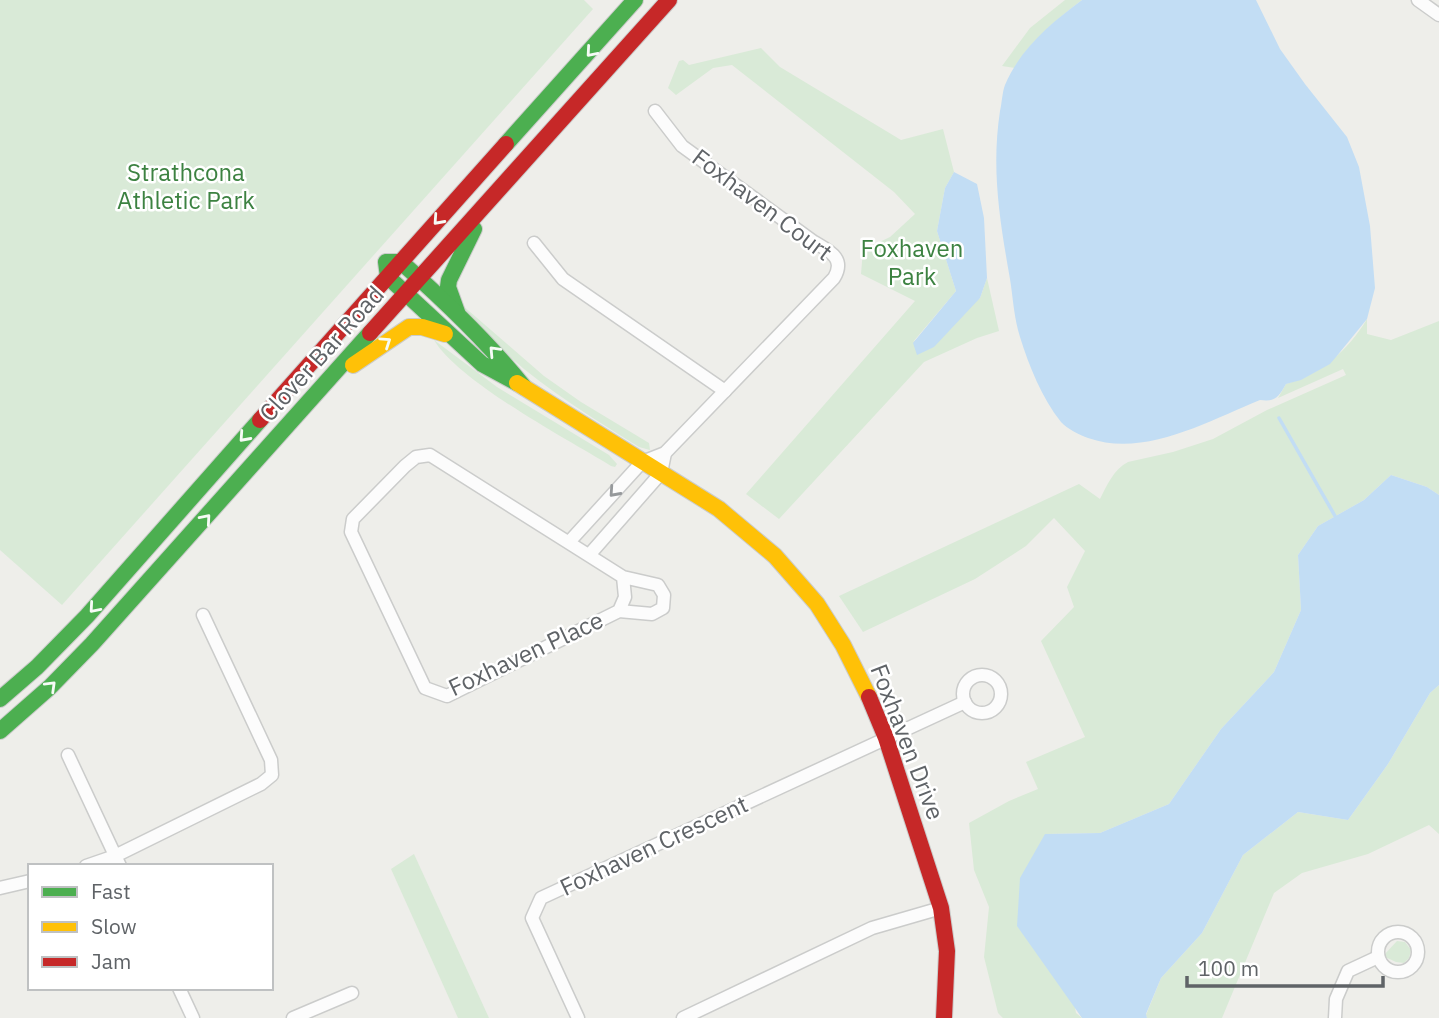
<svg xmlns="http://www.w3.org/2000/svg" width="1439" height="1018" viewBox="0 0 1439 1018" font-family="'IBM Plex Sans',sans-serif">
<rect width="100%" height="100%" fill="#eeeeea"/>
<g fill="#d9ead7">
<path d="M0 0H584L593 9 62 605 0 550Z"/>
<path d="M1065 0H1082C1056 20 1032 39 1015 68L1002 66 1030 28Z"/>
<path d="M761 48 780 67 901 140 943 129 954 172 945 188 937 231 956 291 913 342 980 298 987 278 999 331 977 338 924 362 779 519 746 494 915 301 861 274 863 250 890 237 915 214 894 192 732 65 713 68 676 95 668 88 679 61 683 60 689 65Z"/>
<path d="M462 305 544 376 581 402 649 443 650 450 639 447C578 409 505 365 462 305Z"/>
<path d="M1367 319V334L1391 340 1439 321V495L1427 487 1391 475 1364 500 1318 526 1298 555 1301 610 1274 672 1221 729 1169 804 1100 833 1045 834 1076 1013 1082 1018H1003L998 1013 984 957 989 907 974 870 969 823 1009 801 1038 789 1026 762 1085 737 1041 641 1074 607 1067 587 1085 551 1054 518 1026 546 975 579 863 632 839 596 1079 484 1100 499C1107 485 1114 469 1128 462L1173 452 1213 439 1267 410 1346 375 1343 369 1278 398 1286 384C1320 374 1348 351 1367 319Z"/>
<path d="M434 340 497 387 609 455 617 464 615 467 611 466C567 439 459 382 434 340Z"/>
<path d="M1439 685V834L1429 825 1368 854 1302 873 1274 893 1222 1018H1147L1146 1015 1161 978 1202 933 1243 855 1298 812 1348 820 1388 764 1430 693Z"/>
<path d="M414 854 489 1018H458L391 869Z"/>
<path d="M1397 941 1405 942 1411 950 1409 958 1404 963 1396 962 1383 956Z"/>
</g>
<g fill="#c2ddf4">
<path d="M1082 0H1256L1280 49 1305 84 1347 137 1359 167 1370 226 1375 288 1367 319 1336 357 1330 364 1301 380 1286 384C1278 398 1275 402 1260 400 1208 421 1145 458 1088 438 1080 435 1067 429 1061 422 1042 398 1029 366 1020 337 1014 318 1013 298 1010 279 1000 222 991 170 1000 111 1002 103 1002 93 1005 85 1020 49 1051 23 1082 0Z"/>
<path d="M954 172 977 184 984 218 987 278 980 298 934 347 917 355 913 343 956 291 937 231 945 188Z"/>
<path d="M1391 475 1427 487 1439 495V685L1430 693 1388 764 1348 820 1298 812 1243 855 1202 933 1161 978 1146 1014 1147 1018H1082L1017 926 1020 878 1045 834 1100 833 1169 804 1221 729 1274 672 1301 610 1298 555 1318 526 1364 500Z"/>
</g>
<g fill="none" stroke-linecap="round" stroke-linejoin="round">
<path stroke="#c2ddf4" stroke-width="3.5" d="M1279 418 1335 516"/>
<defs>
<g id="street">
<path d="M1418 0 1439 15"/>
<path d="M534 243 563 279 725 391"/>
<path d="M570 541 642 462 665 453 834 278C846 258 829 251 814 242L682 146 655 111"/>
<path d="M590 554 661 473 665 453"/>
<path d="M619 611 625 597 623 577 658 585 664 595 663 608 652 614 619 611 447 696 425 688 351 532 353 519 405 466 416 457 430 455 623 577"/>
<circle cx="982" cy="694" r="19"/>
<path d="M68 755 120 866"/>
<path d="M86 866 115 856 261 784 272 775 271 760 203 615"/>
<path d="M0 888 30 881"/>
<circle cx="1398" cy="952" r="20"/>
<path d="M179 988 193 1018"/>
<path d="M293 1018 352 993"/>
<path d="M578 1018 532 918 541 898 965 702"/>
<path d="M683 1018 872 928 941 908"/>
<path d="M1335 1018 1336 999 1348 971 1378 957"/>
</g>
<g id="fast">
<path d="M506 144 635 0"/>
<path d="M457 312 448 287 449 280 474 229"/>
<path d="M517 383 482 364 388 277 386 262H401C445 301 487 341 524 387"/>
<path d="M0 699 37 667 87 616 260 420"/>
<path d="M0 731 50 687 92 644 370 333"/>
</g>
<g id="slow">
<path d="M353 365 409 327H422L445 334"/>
<path d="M517 383 719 509 775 556 817 604 843 645 869 697"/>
</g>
<g id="jam">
<path d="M370 333 669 0"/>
<path d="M260 420 506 144"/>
<path d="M869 697 886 738 941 908 947 951 944 1018"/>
</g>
</defs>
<use href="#street" stroke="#cbcccb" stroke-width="15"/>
<use href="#fast" stroke="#cbcccb" stroke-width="18"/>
<use href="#slow" stroke="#cbcccb" stroke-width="18"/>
<use href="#jam" stroke="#cbcccb" stroke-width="18"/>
<use href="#street" stroke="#fcfcfc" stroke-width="12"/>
<use href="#fast" stroke="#4caf50" stroke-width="16"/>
<use href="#slow" stroke="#ffc107" stroke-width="16"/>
<use href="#jam" stroke="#c62828" stroke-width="16"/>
</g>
<defs><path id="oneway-chevron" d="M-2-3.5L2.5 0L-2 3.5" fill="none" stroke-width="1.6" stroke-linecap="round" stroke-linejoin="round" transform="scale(1.75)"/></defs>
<g stroke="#f6fbf6">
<use href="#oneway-chevron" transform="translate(591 52) rotate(131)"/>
<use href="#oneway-chevron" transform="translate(438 220) rotate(132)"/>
<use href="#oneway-chevron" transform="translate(386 342) rotate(-34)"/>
<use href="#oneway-chevron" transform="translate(494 351) rotate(-133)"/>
<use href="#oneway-chevron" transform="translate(244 437) rotate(132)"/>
<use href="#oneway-chevron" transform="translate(206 519) rotate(-49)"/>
<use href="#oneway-chevron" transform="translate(94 608) rotate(131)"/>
<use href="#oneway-chevron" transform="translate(51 686) rotate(-44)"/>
</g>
<use stroke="#96999b" href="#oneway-chevron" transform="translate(614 492) rotate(132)"/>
<g text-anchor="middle" stroke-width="5" stroke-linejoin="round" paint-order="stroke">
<g font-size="24" fill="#3c8241" stroke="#fff">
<text x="186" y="181">Strathcona<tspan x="186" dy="28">Athletic Park</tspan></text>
<text x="912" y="257">Foxhaven<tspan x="912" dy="28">Park</tspan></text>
</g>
<g font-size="24" fill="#5f6367" stroke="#fff">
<text transform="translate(762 205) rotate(37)" y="8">Foxhaven Court</text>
<text transform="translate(322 354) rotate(-48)" y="8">Clover Bar Road</text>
<text transform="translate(526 654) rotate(-25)" y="8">Foxhaven Place</text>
<text transform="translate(907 742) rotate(69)" y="8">Foxhaven Drive</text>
<text transform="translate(654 846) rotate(-25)" y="8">Foxhaven Crescent</text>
</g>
</g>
<rect x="28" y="864" width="245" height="126" fill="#ffffff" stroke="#bfc1c2" stroke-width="2"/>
<rect x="42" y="887" width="35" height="10" fill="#4caf50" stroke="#bfc1c2" stroke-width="2"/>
<text x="91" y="899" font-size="21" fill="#5f6367">Fast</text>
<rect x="42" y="922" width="35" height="10" fill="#ffc107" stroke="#bfc1c2" stroke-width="2"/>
<text x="91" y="934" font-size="21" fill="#5f6367">Slow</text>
<rect x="42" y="957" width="35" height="10" fill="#c62828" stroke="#bfc1c2" stroke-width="2"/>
<text x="91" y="969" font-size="21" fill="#5f6367">Jam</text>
<path d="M1187 976v10h196v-10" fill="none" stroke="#5f6367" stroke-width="3.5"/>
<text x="1198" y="976" font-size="21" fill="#5f6367" stroke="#ffffff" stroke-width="5" paint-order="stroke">100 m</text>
</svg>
